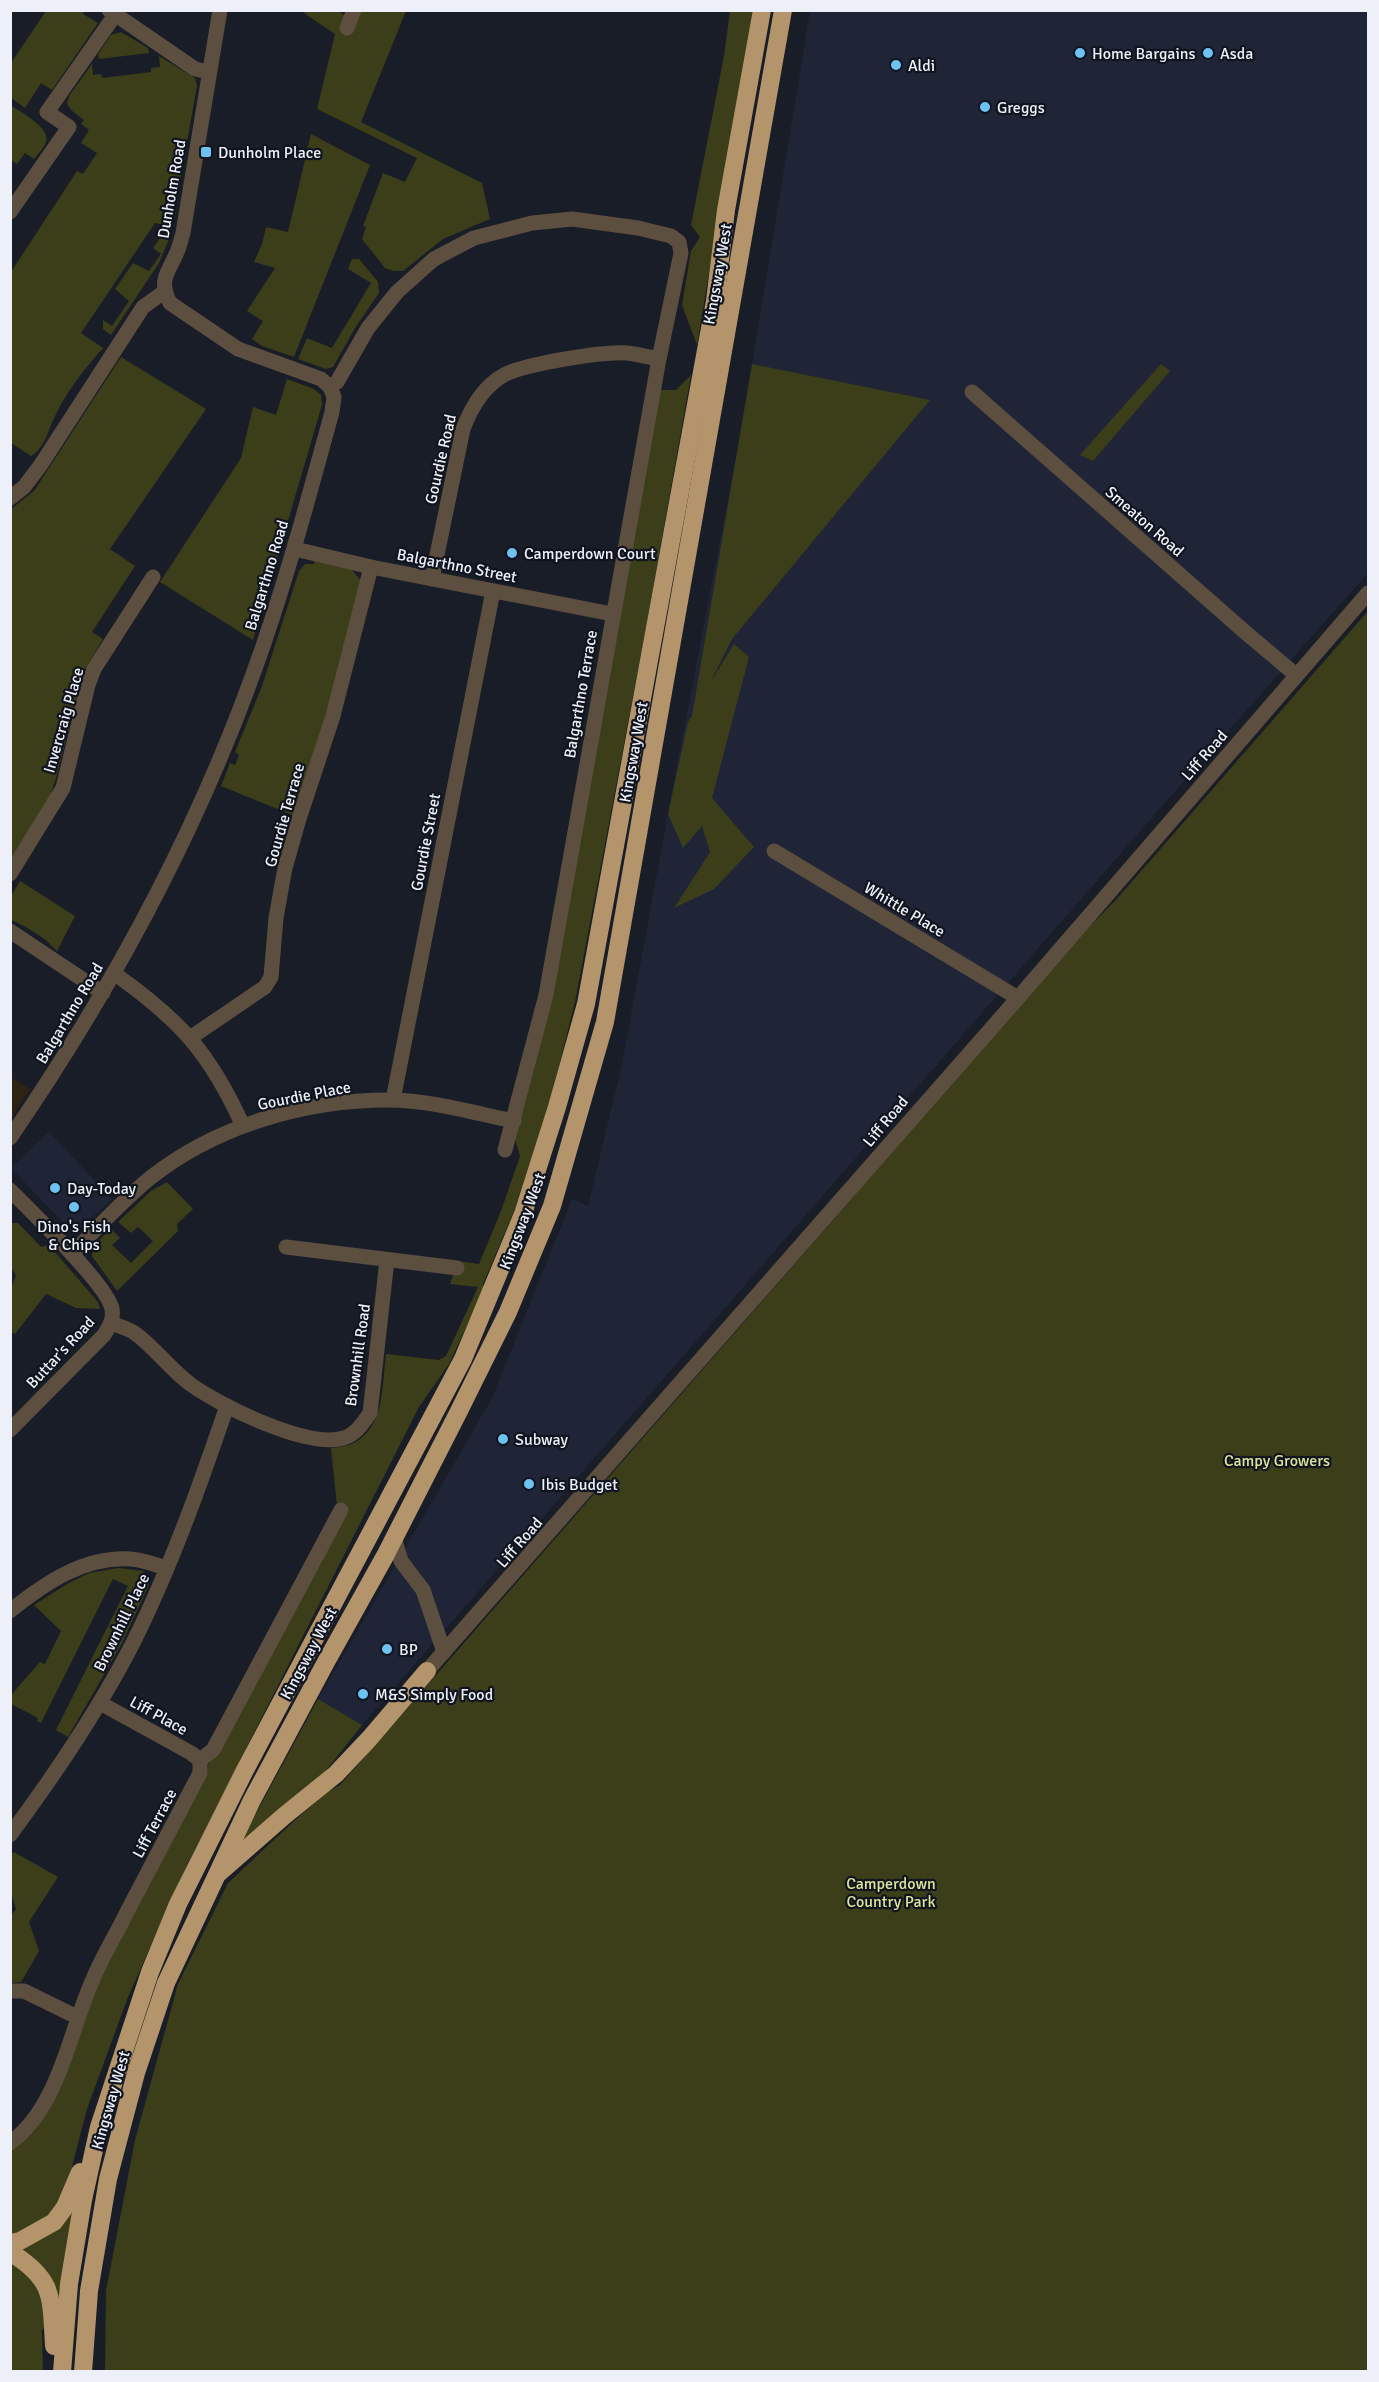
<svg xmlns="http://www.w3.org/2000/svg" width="1379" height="2382" viewBox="0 0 1379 2382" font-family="Signika,sans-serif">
<rect width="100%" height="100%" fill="#191d28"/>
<g fill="#1f2536">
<path d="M810 11H1368V573L1162 806 362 1725 318 1699 492 1398 572 1199 588 1206 622 1064 674 781 741 431Z"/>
<path d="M49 1132 112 1199 74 1234 11 1168Z"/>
</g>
<path fill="#2d2314" d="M11 1077 30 1089 11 1118Z"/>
<g fill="#3b3e19">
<path d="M46 11H85L83 14 98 23 52 90 41 83 25 108 11 98V63Z"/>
<path d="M306 11H338L344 15 342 26 360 11H406L361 122 482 183 490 219 443 239 403 271H394L385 268 362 239 366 227 363 226 383 173 405 182 417 158 317 109 335 34 304 13Z"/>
<path d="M730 11H753L697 345 682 305 691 251 700 237 691 225 724 56Z"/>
<path d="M121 32 148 48 149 53 99 59 98 54 111 35Z"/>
<path d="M159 56 195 78 197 86 172 226 155 223 81 333 103 348C78 377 64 394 49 430 46 439 40 451 31 456L11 443V272L75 174 77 171 83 174 97 153 81 143 89 130 81 124 84 120 71 110 67 104 69 96 92 64 93 75 101 74 102 78 151 72V68L160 67Z"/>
<path d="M10 105C21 112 51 128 46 142 44 148 38 154 34 159L25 153 17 164 11 160Z"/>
<path d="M311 134 370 165 294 357 262 346 252 339 263 321 247 311 275 268 254 262 262 244 266 227 288 232Z"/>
<path d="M170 237 159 263 111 335 103 329V320L112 326 129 301 115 289 133 263 149 271 161 254 153 248 160 238Z"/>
<path d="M352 259H359L378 282 379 293 355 328 333 367 326 369 298 359 307 338 332 348 371 283 348 269Z"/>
<path d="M121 357 206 409 110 549 135 566 92 632 103 639 84 671 56 778 49 799 11 858V509L34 491Z"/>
<path d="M752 364 930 400 732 639 710 683 734 644 749 657 712 798 754 847 714 889 674 908 710 852 702 826 683 848 668 814 688 722 692 716Z"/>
<path d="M1161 364 1170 371 1093 461 1080 455Z"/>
<path d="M691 375 646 628 575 1002 549 1105 514 1211 483 1284 484 1289 449 1364 419 1407 187 1865 128 1997 87 2109 62 2205 51 2218 19 2235 11 2233V2150L26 2138 99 1979 204 1779 209 1763 221 1748 337 1506 331 1448C339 1447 348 1446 354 1443 385 1426 382 1385 386 1354L439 1360 446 1356 478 1287 450 1284 458 1261 479 1264 501 1211 520 1156 515 1139 534 1069 550 997 659 390H676Z"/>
<path d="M287 379 314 389 321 395 322 405 253 640 160 582 241 458 253 407 276 415Z"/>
<path d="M315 560 351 569 362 582 328 714 295 816 221 786 230 763 235 765 239 755 235 752 262 686 299 571 305 564H314Z"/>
<path d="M1368 611V2371L105 2372 106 2291 135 2140 178 1984 228 1883 293 1822 327 1792 340 1785 848 1203 1018 998 1115 901Z"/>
<path d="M20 881 75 916 57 951 46 940 26 927 11 920V896Z"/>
<path d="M167 1182 193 1209 177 1224 178 1231 117 1291 92 1256 94 1245 111 1229 120 1238 112 1245 131 1263 153 1241 138 1227 131 1233 118 1222 151 1191Z"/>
<path d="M11 1223H18L41 1247 49 1245 98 1302 100 1309 76 1308 46 1294 15 1334 11 1332V1288L16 1275 11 1268Z"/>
<path d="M118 1568 143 1571 149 1577V1585L121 1645 68 1737 56 1730 128 1586 113 1579 41 1723 37 1721 38 1718 11 1704V1695L40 1662 45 1664 61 1631 34 1605 67 1584 89 1573Z"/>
<path d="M318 1699 362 1725 320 1778 240 1843Z"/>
<path d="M14 1852 58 1877 29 1922 39 1951 21 1982 11 1983V1915L16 1909 11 1893V1855Z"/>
<path d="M73 2209 59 2301 19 2246Z"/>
<path d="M11 2259 40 2282 46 2323 42 2331 43 2371H11Z"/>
</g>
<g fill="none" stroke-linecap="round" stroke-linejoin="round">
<g stroke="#5c4f3f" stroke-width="15">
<path d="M109 10 195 69 209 72"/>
<path d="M220 10 183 233C181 239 180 246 177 252 168 274 158 279 170 303L238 349 321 379 330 387"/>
<path d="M347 28 354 10"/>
<path d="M10 212 69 127 47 112 115 15"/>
<path d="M330 387 337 382 368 328 397 292 434 259 474 238 532 223 572 219 638 228 671 236 679 242 681 253 659 359 546 995 505 1150"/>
<path d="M972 392 1245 632 1296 675"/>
<path d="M10 498 24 487 40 466 143 307 164 292"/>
<path d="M295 549 371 567 612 614"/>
<path d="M432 579 463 429C471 408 484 386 504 375 524 364 604 351 627 353 637 354 648 357 659 359"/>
<path d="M774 851 1018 998"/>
<path d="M10 874 63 788 88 685 94 669 153 577"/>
<path d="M10 931 103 993"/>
<path d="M115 974C180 1020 210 1053 243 1126"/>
<path d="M190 1038 265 987 271 977 276 918 285 868 299 819 333 716 371 567"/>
<path d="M393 1100 493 591"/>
<path d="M10 1138C115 985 204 819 264 643 290 567 311 489 332 412L334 397 330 387"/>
<path d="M10 1190C31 1211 108 1286 112 1309 114 1319 109 1327 104 1335L10 1430"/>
<path d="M286 1247 457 1268"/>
<path d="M72 1254C97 1228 122 1201 150 1178 217 1125 308 1099 393 1100 433 1101 474 1113 514 1121"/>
<path d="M111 1323C119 1326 130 1329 136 1334 155 1348 170 1369 190 1384 221 1406 307 1449 344 1438 356 1434 363 1423 370 1413L387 1260"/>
<path d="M394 1537 401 1561 423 1590 444 1652"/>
<path d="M10 1611C45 1583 84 1556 131 1559 143 1560 156 1565 167 1568"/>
<path d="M427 1671 1018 998 1368 593"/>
<path d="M100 1703 191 1753 200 1760"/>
<path d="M200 1760 213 1750 341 1510"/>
<path d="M10 1835C56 1773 100 1708 135 1639 172 1564 200 1485 227 1406"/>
<path d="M10 1991H24L77 2017"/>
<path d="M10 2143C60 2106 69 2032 93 1979 103 1955 117 1933 128 1910 152 1864 176 1818 200 1773V1760"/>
</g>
<g stroke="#b4946a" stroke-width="18">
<path d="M220 1872 284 1816 336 1774 369 1739 427 1671"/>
<path d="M10 2243 20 2241 54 2222 65 2207 80 2172"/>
<path d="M10 2252C55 2280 51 2297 54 2346"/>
<path d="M62 2372 69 2284 83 2200 99 2127 150 1972 178 1904 244 1772 463 1359 523 1214 557 1107 586 1004 715 301 726 210 762 10"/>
<path d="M83 2372 89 2291 108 2179 136 2073 166 1983 252 1800 326 1662 385 1556 459 1411 508 1312 552 1206 605 1022 783 10"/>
</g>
</g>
<g fill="#6cc3f2" stroke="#10141f" stroke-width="2">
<circle cx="1080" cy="53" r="6"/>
<circle cx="1208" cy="53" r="6"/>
<circle cx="896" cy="65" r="6"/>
<circle cx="985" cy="107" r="6"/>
<rect x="200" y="146" width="12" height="12" rx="3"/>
<circle cx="512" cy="553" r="6"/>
<circle cx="55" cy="1188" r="6"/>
<circle cx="74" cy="1207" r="6"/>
<circle cx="503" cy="1439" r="6"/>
<circle cx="529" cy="1484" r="6"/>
<circle cx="387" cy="1649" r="6"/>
<circle cx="363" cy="1694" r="6"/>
</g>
<g text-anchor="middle" stroke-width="4.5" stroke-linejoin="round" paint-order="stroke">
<g font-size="16" fill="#edf0f8" stroke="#10141f" text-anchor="start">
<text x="1092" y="59">Home Bargains</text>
<text x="1220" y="59">Asda</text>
<text x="908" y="71">Aldi</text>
<text x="997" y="113">Greggs</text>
<text x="218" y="158">Dunholm Place</text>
<text x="524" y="559">Camperdown Court</text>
<text x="67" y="1194">Day-Today</text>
<text x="74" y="1232" text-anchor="middle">Dino's Fish<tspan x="74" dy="18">&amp; Chips</tspan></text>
<text x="515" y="1445">Subway</text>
<text x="541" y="1490">Ibis Budget</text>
<text x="399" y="1655">BP</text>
<text x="375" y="1700">M&amp;S Simply Food</text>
</g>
<g font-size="16" fill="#edf0f8" stroke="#10141f">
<text transform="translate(171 189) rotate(-80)" y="6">Dunholm Road</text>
<text transform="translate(717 274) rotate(-80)" y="6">Kingsway West</text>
<text transform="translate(440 459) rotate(-77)" y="6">Gourdie Road</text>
<text transform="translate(1145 521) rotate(41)" y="6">Smeaton Road</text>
<text transform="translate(457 565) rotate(11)" y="6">Balgarthno Street</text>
<text transform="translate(266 575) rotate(-73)" y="6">Balgarthno Road</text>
<text transform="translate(580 694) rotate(-80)" y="6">Balgarthno Terrace</text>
<text transform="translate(63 720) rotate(-74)" y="6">Invercraig Place</text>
<text transform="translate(633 752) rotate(-80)" y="6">Kingsway West</text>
<text transform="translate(1204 755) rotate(-49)" y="6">Liff Road</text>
<text transform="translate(284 815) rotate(-74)" y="6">Gourdie Terrace</text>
<text transform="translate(425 842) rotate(-79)" y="6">Gourdie Street</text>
<text transform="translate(905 909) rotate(31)" y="6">Whittle Place</text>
<text transform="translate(69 1013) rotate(-59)" y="6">Balgarthno Road</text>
<text transform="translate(304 1095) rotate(-11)" y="6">Gourdie Place</text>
<text transform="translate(885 1121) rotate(-50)" y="6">Liff Road</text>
<text transform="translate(522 1221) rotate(-69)" y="6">Kingsway West</text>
<text transform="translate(60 1352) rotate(-47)" y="6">Buttar's Road</text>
<text transform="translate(357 1355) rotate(-82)" y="6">Brownhill Road</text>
<text transform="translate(519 1542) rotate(-49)" y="6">Liff Road</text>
<text transform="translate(121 1622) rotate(-64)" y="6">Brownhill Place</text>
<text transform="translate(308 1653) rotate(-62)" y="6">Kingsway West</text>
<text transform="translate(159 1715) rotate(29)" y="6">Liff Place</text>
<text transform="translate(154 1823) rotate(-62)" y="6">Liff Terrace</text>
<text transform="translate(110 2100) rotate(-74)" y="6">Kingsway West</text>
</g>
<g font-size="16" fill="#dde599" stroke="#10141f">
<text x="1277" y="1466">Campy Growers</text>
<text x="891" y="1889">Camperdown<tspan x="891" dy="18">Country Park</tspan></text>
</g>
</g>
<rect width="1379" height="2382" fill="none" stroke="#edf0f8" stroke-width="24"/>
</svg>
